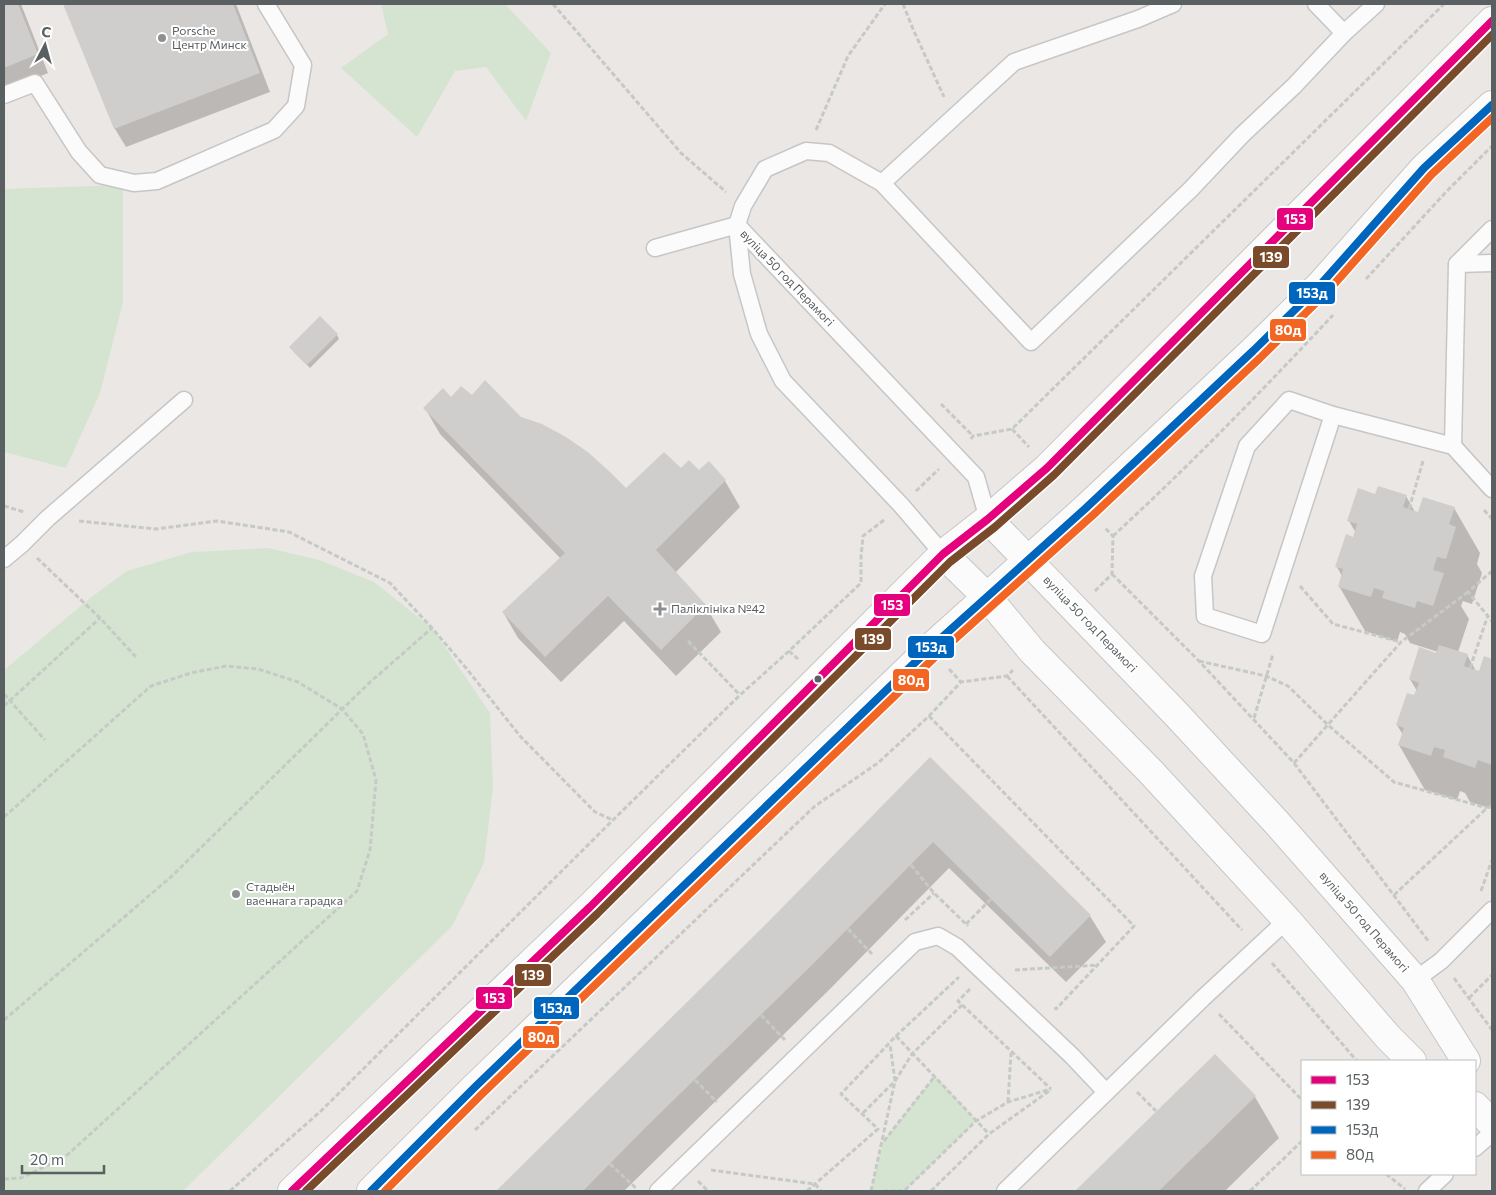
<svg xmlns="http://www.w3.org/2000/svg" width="1496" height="1195" viewBox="0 0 1496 1195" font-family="Commissioner,sans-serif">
<rect width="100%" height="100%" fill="#eae7e4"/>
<g fill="#d5e4d0">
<path d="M381 4H505L551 53 526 121 486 67 455 71 417 137 341 68 388 34Z"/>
<path d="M123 185V302L100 393 66 468 4 452V189Z"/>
<path d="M268 548 319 560 374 582 432 628 490 713 493 787 484 863 452 926 183 1191H4V670L94 595 127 571 192 552Z"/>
<path d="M935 1076 976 1121 905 1190 871 1191 883 1142Z"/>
</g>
<g fill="#0003">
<path d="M4 4H21L48 73 4 91Z"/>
<path d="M65 4H236L270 92 126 147 115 129Z"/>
<path d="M337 335 339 339 310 368 293 351Z"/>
<path d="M472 397 521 418 625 490 681 470 699 472 725 481 740 507 675 573 705 605 721 632 676 676 624 621 561 682 518 638 503 612 561 559 440 434 425 408 451 398Z"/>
<path d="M1376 495 1406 496 1415 512 1419 513 1454 508 1480 553 1477 564 1482 573 1472 604 1463 601 1461 606 1469 619 1458 652 1467 655 1476 671 1480 673 1485 657 1492 660V809L1470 802 1465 793 1460 791 1457 800 1425 790 1399 745 1403 735 1397 725 1417 691 1410 679 1437 655 1438 652 1410 643 1405 634 1400 632 1397 642 1365 631 1339 586 1342 576 1337 567 1356 533 1349 521Z"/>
<path d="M930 759 1090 916 1106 942 1066 982 949 868 830 989 624 1191H497L772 920Z"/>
<path d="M1215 1056 1255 1097 1279 1138 1225 1191H1077Z"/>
</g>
<g fill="#d0cecd">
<path d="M4 4H18L38 54 4 68Z"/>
<path d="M63 4H233L260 73 114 129Z"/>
<path d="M320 316 338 334 307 365 289 347Z"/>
<path d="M485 380 521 417 542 424 566 437 589 453 610 472 626 488 664 452 681 468 689 460 699 470 709 461 726 480 656 550 706 605 661 650 608 596 545 657 502 612 565 553 423 408 443 388 451 397 461 386 472 395Z"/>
<path d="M1378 486 1407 495 1403 507 1418 512 1423 497 1455 507 1449 524 1456 527 1446 559 1437 557 1433 570 1444 573 1433 606 1417 601 1415 608 1382 598 1384 591 1374 588 1371 597 1338 587 1343 569 1335 567 1346 534 1353 537 1357 524 1347 521 1358 488 1375 494Z"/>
<path d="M1439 645 1468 654 1464 666 1479 671 1484 656 1492 659V765L1478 760 1475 768 1443 757 1445 750 1434 747 1431 756 1398 745 1404 728 1396 725 1407 693 1414 695 1419 683 1409 679 1419 647 1436 653Z"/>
<path d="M930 757 1091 915 1050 957 933 842 815 962 645 1128 583 1191H496L771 919Z"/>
<path d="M1215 1054 1256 1096 1159 1191H1075Z"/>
</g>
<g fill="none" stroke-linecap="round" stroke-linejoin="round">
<defs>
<g id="lane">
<path d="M1173 4 1138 19 1014 62 882 183 1031 342 1191 189 1242 135 1294 86 1344 33 1376 4"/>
<path d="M1316 4 1344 33"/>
<path d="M4 95 35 83 79 152 100 175 134 183 157 181 274 130 296 106 303 65 266 4"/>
<path d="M882 183 829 153 806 151 765 169 743 206 737 225 742 274 759 334 783 381 901 505 943 554"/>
<path d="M737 225 976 477 988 519"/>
<path d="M655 248 737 225"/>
<path d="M1457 264 1492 263"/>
<path d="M1333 415 1262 634 1205 616 1203 576 1247 446 1289 400 1333 415 1453 446 1492 489"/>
<path d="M1453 446 1457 264 1492 229"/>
<path d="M4 559 22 544 48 518 184 400"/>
<path d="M1415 980 1441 961 1492 910"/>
<path d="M1475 1148 1492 1133"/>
<path d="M658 1191 915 942 938 936 957 947 1072 1056 1106 1092"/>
<path d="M1005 1191 1203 998 1287 920"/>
<path d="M1427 1191 1445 1174"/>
</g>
<g id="street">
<path d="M988 519 1177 715 1277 823 1415 980 1466 1061"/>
<path d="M943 554 988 598 1032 651 1151 772 1287 920 1388 1037 1412 1061"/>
<path d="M1475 1106 1492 1124"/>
<path d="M292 1191 590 907 943 554 988 519 1047 468 1492 21"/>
<path d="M371 1191 475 1087 929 649 1086 508 1253 351 1321 284 1424 168 1492 105"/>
</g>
</defs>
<use href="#lane" stroke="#c6c6c6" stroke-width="19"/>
<use href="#street" stroke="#c6c6c6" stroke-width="30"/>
<g stroke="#c6cac7" stroke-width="3" stroke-dasharray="5 2.5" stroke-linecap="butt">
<path d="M553 4 681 153 726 192"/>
<path d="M903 4 913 29 944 97"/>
<path d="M816 130 848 56 885 4"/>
<path d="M1366 279 1446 192 1492 146"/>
<path d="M941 404 973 436"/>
<path d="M1012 429 1029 447"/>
<path d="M971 439 973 436 1012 429 1444 4"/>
<path d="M916 491 939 469"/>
<path d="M4 506 24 512"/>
<path d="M1409 509 1423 461"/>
<path d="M1484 510 1492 519"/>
<path d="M79 521 156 529 217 521 289 532 390 583 432 628 466 668 520 736 595 812 613 820"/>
<path d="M1113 536C1189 466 1262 391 1333 315"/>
<path d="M37 558 100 618 136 657"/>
<path d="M1492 571 1468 592 1492 621"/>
<path d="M1112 574 1199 661 1294 763 1429 942"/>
<path d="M1300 586 1333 624 1401 642"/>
<path d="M1095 591 1112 574 1113 536 1105 528"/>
<path d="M688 641 740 695"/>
<path d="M789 651 798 659"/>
<path d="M1199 661 1266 676 1288 686 1328 725 1394 782 1487 808"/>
<path d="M1470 668 1488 615"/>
<path d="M949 669 961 682"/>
<path d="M1007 676 1242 930"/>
<path d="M4 694 45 740"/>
<path d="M4 706 100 618"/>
<path d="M929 716 1134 926 1056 1009 1055 1007"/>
<path d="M1254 718 1273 654"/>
<path d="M1294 763 1401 642 1468 592"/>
<path d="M4 817 151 686 191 673 226 666 258 669 298 682 342 709 363 734 376 780 370 850 357 891 65 1157 21 1178 4 1179"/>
<path d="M911 865 934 893 968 926"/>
<path d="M1481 891 1492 860"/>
<path d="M1394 895 1487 808 1492 806"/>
<path d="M905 920 934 893"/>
<path d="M966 924 991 899"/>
<path d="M848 929 872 954"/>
<path d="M1272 963 1357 1061"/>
<path d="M1015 970 1099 965"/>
<path d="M1454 978 1492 1030"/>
<path d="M970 989 958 1001 1051 1089"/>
<path d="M1469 998 1492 975"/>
<path d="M1219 1014 1302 1100"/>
<path d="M761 1015 785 1040"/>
<path d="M4 1020 172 876 368 684 432 628"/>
<path d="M896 1036 989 1134"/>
<path d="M695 1080 717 1102"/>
<path d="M1137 1092 1156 1111"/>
<path d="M1008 1102 1011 1053"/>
<path d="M863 1113 895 1081 912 1054 962 1005"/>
<path d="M475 1130 815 806 878 763 929 716 961 682 1007 676 1013 670"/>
<path d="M884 1141 935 1076"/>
<path d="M610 1164 637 1189"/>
<path d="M711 1170 815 1184 821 1191"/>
<path d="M1386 1174 1405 1189"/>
<path d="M698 1181 708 1191"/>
<path d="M905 1190 976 1121 1008 1102 1051 1089"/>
<path d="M230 1191 321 1111 613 820 740 695 789 651 861 583V557L863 536 884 520"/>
<path d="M807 1191 878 1129 841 1094 896 1036 959 977"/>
<path d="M871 1191 895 1081 890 1044"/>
<path d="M883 1191H905"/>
<path d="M931 1191 989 1134 1049 1091"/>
<path d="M1250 1191 1302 1141"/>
</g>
<use href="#lane" stroke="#fcfbfb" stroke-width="16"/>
<use href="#street" stroke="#fcfbfb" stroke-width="28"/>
<defs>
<path id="bus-1" d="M292 1191 590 907 943 554 988 519 1047 468 1492 21"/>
<path id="bus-2" d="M306 1191 597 914 950 562 995 527 1054 475 1492 35"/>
<path id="bus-3" d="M371 1191 475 1087 929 649 1086 508 1253 351 1321 284 1424 168 1492 105"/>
<path id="bus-4" d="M385 1191 482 1094 936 656 1093 515 1260 358 1328 291 1431 175 1492 118"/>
</defs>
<use href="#bus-1" stroke="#fff" stroke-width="11"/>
<use href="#bus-2" stroke="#fff" stroke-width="11"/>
<use href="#bus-3" stroke="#fff" stroke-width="11"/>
<use href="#bus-4" stroke="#fff" stroke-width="11"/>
<use href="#bus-1" stroke="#e5007d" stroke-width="8"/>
<use href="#bus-2" stroke="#7a4b2a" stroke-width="8"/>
<use href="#bus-3" stroke="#0065bd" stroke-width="8"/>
<use href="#bus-4" stroke="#f26522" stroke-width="8"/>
</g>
<g fill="#8c8f90" stroke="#fff" stroke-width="2">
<circle cx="162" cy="38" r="5"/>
<path d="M657.5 601.5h5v5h5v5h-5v5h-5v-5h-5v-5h5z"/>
<circle cx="236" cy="894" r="5"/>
</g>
<circle fill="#5a5f62" stroke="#fff" stroke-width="2" cx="818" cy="679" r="4.5"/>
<g text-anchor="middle" stroke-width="4" stroke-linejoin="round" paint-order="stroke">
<g font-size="12" fill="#5a5f62" stroke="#fff" text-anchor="start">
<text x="172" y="35">Porsche<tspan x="172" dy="14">Центр Минск</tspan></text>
<text x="671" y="613">Паліклініка №42</text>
<text x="246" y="891">Стадыён<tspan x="246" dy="14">ваеннага гарадка</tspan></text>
</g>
<g font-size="12" fill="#5a5f62" stroke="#fff">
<text transform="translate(787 278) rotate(46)" y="4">вуліца 50 год Перамогі</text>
<text transform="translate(1090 624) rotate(46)" y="4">вуліца 50 год Перамогі</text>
<text transform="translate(1364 922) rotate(49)" y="4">вуліца 50 год Перамогі</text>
</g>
</g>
<g stroke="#fff" stroke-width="2">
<rect x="1276" y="207" width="38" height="24" rx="5" fill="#e5007d"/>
<rect x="1252" y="245" width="38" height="24" rx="5" fill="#7a4b2a"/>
<rect x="1288" y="281" width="48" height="24" rx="5" fill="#0065bd"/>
<rect x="1269" y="318" width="38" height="24" rx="5" fill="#f26522"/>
<rect x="873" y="593" width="38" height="24" rx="5" fill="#e5007d"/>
<rect x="854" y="627" width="38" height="24" rx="5" fill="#7a4b2a"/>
<rect x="907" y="635" width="48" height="24" rx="5" fill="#0065bd"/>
<rect x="892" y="668" width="38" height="24" rx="5" fill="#f26522"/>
<rect x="514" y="963" width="38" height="24" rx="5" fill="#7a4b2a"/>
<rect x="475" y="986" width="38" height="24" rx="5" fill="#e5007d"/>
<rect x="533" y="996" width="47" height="24" rx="5" fill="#0065bd"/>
<rect x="522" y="1025" width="38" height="24" rx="5" fill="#f26522"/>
</g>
<g font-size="14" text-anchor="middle" font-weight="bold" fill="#fff">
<text x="1295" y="224">153</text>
<text x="1271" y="262">139</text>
<text x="1312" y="298">153д</text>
<text x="1288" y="335">80д</text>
<text x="892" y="610">153</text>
<text x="873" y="644">139</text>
<text x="931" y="652">153д</text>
<text x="911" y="685">80д</text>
<text x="533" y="980">139</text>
<text x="494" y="1003">153</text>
<text x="556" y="1013">153д</text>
<text x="541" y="1042">80д</text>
</g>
<rect width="1496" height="1195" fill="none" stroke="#5a5f62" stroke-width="10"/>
<rect x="1301" y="1060" width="175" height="115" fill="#ffffff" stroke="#bdbfc0"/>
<rect x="1311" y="1076" width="25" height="8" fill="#e5007d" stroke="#bdbfc0"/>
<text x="1346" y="1085" font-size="15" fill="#5a5f62">153</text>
<rect x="1311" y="1101" width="25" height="8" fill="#7a4b2a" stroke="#bdbfc0"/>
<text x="1346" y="1110" font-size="15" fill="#5a5f62">139</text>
<rect x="1311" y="1126" width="25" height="8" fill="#0065bd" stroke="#bdbfc0"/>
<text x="1346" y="1135" font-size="15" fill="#5a5f62">153д</text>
<rect x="1311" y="1151" width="25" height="8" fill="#f26522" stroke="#bdbfc0"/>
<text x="1346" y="1160" font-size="15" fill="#5a5f62">80д</text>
<g transform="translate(45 45) rotate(6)" stroke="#ffffff" stroke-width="4" paint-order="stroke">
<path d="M0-4L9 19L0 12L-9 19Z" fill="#5a5f62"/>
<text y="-8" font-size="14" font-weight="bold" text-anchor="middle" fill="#5a5f62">С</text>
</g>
<path d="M22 1165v8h82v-8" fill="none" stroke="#5a5f62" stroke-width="2.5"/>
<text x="30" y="1165" font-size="15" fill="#5a5f62" stroke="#ffffff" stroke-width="4" paint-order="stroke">20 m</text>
</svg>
